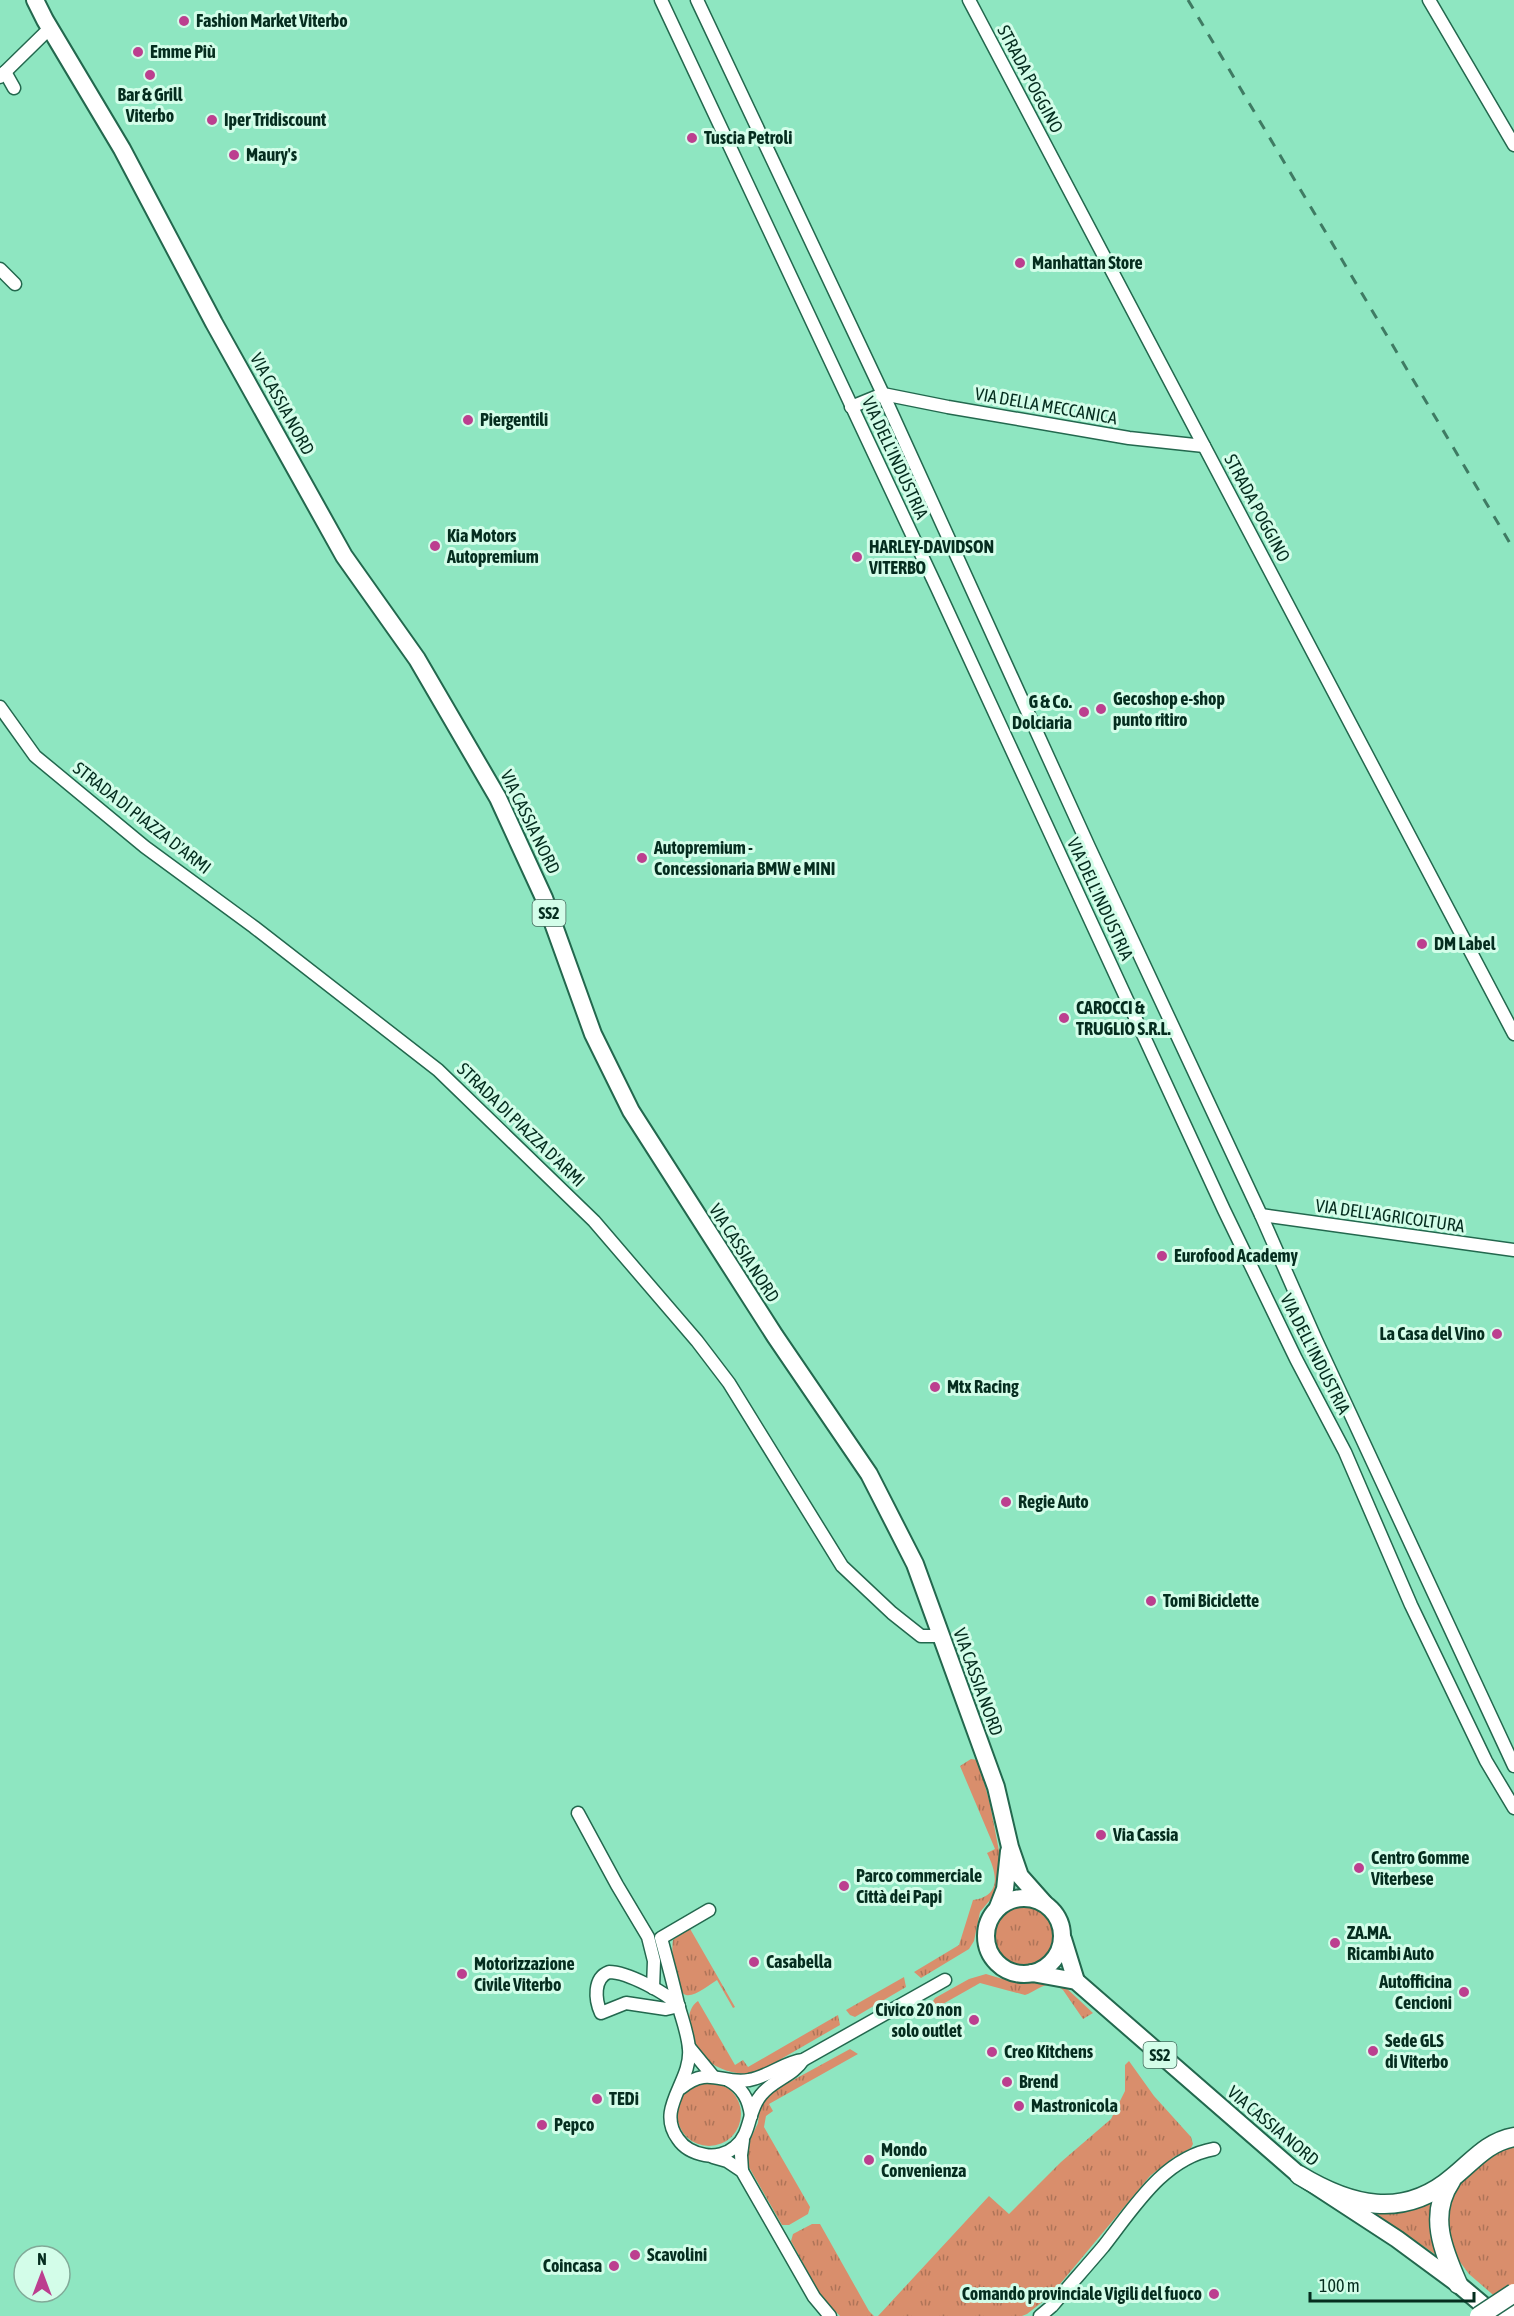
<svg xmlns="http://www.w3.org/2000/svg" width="1514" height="2316" viewBox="0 0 1514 2316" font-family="'Asap Condensed',sans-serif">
<defs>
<pattern id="grass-tufts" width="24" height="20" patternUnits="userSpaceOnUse" patternTransform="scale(1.5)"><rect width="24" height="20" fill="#d98e6c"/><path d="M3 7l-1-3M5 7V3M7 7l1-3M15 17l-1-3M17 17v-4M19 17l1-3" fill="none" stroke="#ae7458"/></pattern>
</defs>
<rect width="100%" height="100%" fill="#8ee6c1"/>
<g fill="url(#grass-tufts)">
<path d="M971 1759 978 1760 990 1804 1003 1872 995 1894 980 1912 974 1941 969 1949 921 1978 914 1972 959 1945 973 1900C1002 1896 997 1873 987 1853L995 1849 960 1766Z"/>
<circle cx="1025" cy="1935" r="33"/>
<path d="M689 1927 735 2007 733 2008 717 1980C709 1985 695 1997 686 1995 674 1992 671 1950 673 1940Z"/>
<path d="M986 1974 1016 1983 1041 1980 1062 1984 1093 2013 1083 2019 1063 1990C1048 1977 1039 1990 1025 1995L980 1983 934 2009C931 2006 932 2002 935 1998L969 1979Z"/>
<path d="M904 1977 906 1987 855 2017 850 2015 846 2010Z"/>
<path d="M698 2001 735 2065 743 2060 748 2067 838 2015 840 2025 755 2074C739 2075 719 2071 706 2059 692 2047 680 2013 698 2001Z"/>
<path d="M850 2049 858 2054 769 2104 773 2111 766 2116 764 2127 810 2207 808 2214 789 2225H782L746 2162 748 2144 758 2123 760 2103 775 2090Z"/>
<path d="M1129 2061 1154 2096 1191 2137 1193 2144 1191 2148 1174 2157 1150 2176 1050 2296 1027 2314 1022 2316H878L989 2196 1009 2214 1061 2162 1111 2119 1125 2091V2065Z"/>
<circle cx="709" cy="2114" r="32"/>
<path d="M1514 2144V2313L1469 2274 1457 2258 1447 2234 1446 2218 1454 2189 1480 2161Z"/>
<path d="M1436 2194 1442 2259 1391 2224 1360 2206Z"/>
<path d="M812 2224H820L869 2311 874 2316H840L822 2298 791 2241 793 2234Z"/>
</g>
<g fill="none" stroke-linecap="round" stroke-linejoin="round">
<defs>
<g id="minor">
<path d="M661 0 937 588 1224 1210 1296 1359 1345 1452 1411 1605 1486 1761 1514 1808"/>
<path d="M697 0 883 394 1089 847 1261 1215 1316 1340 1514 1766"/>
<path d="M969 0 1514 1034"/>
<path d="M1429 0 1514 145"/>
<path d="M5 72 14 88"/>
<path d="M0 77 50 28"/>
<path d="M0 269 15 284"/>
<path d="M851 407 883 394 948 407 1129 438 1204 446"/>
<path d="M0 707 35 756 145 847 254 927 438 1070 594 1221 697 1341 729 1383 842 1566 892 1613 921 1636H940"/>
<path d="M1261 1215 1514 1250"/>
<path d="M578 1813 617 1885 648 1937 654 1961 653 1988"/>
<path d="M709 1910 661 1938C667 1960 673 1982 678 2004 682 2019 688 2034 689 2049 692 2082 655 2108 678 2139 684 2148 694 2153 705 2155 715 2157 727 2154 735 2147 752 2133 747 2111 761 2095 772 2080 793 2076 803 2060"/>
<path d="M609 1972C627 1972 667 1993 679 2006L666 2009 626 2003 601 2013C595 2000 593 1978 609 1972Z"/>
<path d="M689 2047 712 2075"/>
<path d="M728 2080C743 2088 749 2100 751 2116"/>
<path d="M681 2088C708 2065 722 2085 749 2080 768 2077 784 2062 803 2060L945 1980"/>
<path d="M713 2157 727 2161 742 2171 814 2297 830 2316"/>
<path d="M742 2171 741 2155 743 2140"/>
<path d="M1040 2316 1052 2306C1069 2286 1086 2267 1103 2247 1133 2209 1163 2158 1214 2149"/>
</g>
<g id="major">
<path d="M35 0 45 20 122 149 214 323 344 556 417 659 498 798 544 898 593 1034 631 1111 775 1336 869 1474 915 1564 996 1787 1010 1847 1020 1876 1044 1903"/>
<circle cx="1024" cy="1936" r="38"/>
<path d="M998 1907 1005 1889 1009 1851"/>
<path d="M1063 1939 1076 1981"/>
<path d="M1032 1973 1076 1981 1299 2175 1397 2239 1458 2284 1496 2316"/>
</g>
<g id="highway">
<path d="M1299 2175C1350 2206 1403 2220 1453 2177 1473 2161 1487 2142 1514 2137"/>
<path d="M1451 2181C1428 2215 1443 2250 1458 2284"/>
<path d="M1503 2316 1514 2309"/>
</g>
</defs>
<use href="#minor" stroke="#23684e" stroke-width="15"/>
<use href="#major" stroke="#23684e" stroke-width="20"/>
<use href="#highway" stroke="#23684e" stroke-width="21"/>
<use href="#minor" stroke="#fff" stroke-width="12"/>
<use href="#major" stroke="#fff" stroke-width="16"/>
<use href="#highway" stroke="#fff" stroke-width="18"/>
<path stroke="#3f7b63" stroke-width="3" stroke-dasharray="10 10" stroke-linecap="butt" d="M1188 0 1514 550"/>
<defs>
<path id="highway-bridge" d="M1479 2316 1514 2293"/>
</defs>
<use href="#highway-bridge" stroke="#23684e" stroke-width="21" stroke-linecap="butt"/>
<use href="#highway-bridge" stroke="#fff" stroke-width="18"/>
</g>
<g fill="#bc3f8f" stroke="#d3fde9" stroke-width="2">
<circle cx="184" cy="21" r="6"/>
<circle cx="138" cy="52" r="6"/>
<circle cx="150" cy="75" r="6"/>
<circle cx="212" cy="120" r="6"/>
<circle cx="692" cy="138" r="6"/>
<circle cx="234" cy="155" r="6"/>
<circle cx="1020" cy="263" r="6"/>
<circle cx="468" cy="420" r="6"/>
<circle cx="435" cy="546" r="6"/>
<circle cx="857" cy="557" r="6"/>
<circle cx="1101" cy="709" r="6"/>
<circle cx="1084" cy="712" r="6"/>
<circle cx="642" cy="858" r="6"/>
<circle cx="1422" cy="944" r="6"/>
<circle cx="1064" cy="1018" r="6"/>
<circle cx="1162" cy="1256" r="6"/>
<circle cx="1497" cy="1334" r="6"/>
<circle cx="935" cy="1387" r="6"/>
<circle cx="1006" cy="1502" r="6"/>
<circle cx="1151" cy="1601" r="6"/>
<circle cx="1101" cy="1835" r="6"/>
<circle cx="1359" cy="1868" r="6"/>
<circle cx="844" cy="1886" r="6"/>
<circle cx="1335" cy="1943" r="6"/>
<circle cx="754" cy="1962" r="6"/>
<circle cx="462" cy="1974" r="6"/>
<circle cx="1464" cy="1992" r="6"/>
<circle cx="974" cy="2020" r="6"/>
<circle cx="1373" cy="2051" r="6"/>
<circle cx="992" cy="2052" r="6"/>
<circle cx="1007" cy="2082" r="6"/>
<circle cx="597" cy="2099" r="6"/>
<circle cx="1019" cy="2106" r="6"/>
<circle cx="542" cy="2125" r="6"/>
<circle cx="869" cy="2160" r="6"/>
<circle cx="635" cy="2255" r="6"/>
<circle cx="614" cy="2266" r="6"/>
<circle cx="1214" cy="2294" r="6"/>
</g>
<g text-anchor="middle" stroke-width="6" stroke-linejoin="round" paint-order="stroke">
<g fill="#d3fde9" stroke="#436b5c" stroke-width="1.5">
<rect x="532.5" y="900" width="33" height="26" rx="4.5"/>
<rect x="1143.5" y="2042" width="33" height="26" rx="4.5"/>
</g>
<g font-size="16" font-weight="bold" fill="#052d1f">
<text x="549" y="919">SS2</text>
<text x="1160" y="2061">SS2</text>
</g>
<g font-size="18" font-weight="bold" fill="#052d1f" stroke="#d3fde9" text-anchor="start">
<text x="196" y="27">Fashion Market Viterbo</text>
<text x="150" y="58">Emme Più</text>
<text x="150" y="101" text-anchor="middle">Bar &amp; Grill<tspan x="150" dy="21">Viterbo</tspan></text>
<text x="224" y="126">Iper Tridiscount</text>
<text x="704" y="144">Tuscia Petroli</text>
<text x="246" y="161">Maury's</text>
<text x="1032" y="269">Manhattan Store</text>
<text x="480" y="426">Piergentili</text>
<text x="447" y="542">Kia Motors<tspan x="447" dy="21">Autopremium</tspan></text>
<text x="869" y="553">HARLEY-DAVIDSON<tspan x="869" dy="21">VITERBO</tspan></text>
<text x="1113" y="705">Gecoshop e-shop<tspan x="1113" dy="21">punto ritiro</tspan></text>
<text x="1072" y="708" text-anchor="end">G &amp; Co.<tspan x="1072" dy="21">Dolciaria</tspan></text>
<text x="654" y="854">Autopremium -<tspan x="654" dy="21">Concessionaria BMW e MINI</tspan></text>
<text x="1434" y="950">DM Label</text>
<text x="1076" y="1014">CAROCCI &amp;<tspan x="1076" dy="21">TRUGLIO S.R.L.</tspan></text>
<text x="1174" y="1262">Eurofood Academy</text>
<text x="1485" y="1340" text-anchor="end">La Casa del Vino</text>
<text x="947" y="1393">Mtx Racing</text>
<text x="1018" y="1508">Regie Auto</text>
<text x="1163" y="1607">Tomi Biciclette</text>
<text x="1113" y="1841">Via Cassia</text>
<text x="1371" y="1864">Centro Gomme<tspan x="1371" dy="21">Viterbese</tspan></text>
<text x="856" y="1882">Parco commerciale<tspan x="856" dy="21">Città dei Papi</tspan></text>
<text x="1347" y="1939">ZA.MA.<tspan x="1347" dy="21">Ricambi Auto</tspan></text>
<text x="766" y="1968">Casabella</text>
<text x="474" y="1970">Motorizzazione<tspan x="474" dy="21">Civile Viterbo</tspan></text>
<text x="1452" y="1988" text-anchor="end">Autofficina<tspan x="1452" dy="21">Cencioni</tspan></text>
<text x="962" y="2016" text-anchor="end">Civico 20 non<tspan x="962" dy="21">solo outlet</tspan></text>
<text x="1385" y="2047">Sede GLS<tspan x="1385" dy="21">di Viterbo</tspan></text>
<text x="1004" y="2058">Creo Kitchens</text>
<text x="1019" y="2088">Brend</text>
<text x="609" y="2105">TEDi</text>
<text x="1031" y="2112">Mastronicola</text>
<text x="554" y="2131">Pepco</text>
<text x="881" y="2156">Mondo<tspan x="881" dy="21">Convenienza</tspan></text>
<text x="647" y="2261">Scavolini</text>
<text x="602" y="2272" text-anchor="end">Coincasa</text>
<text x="1202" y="2300" text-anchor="end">Comando provinciale Vigili del fuoco</text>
</g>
<g font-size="18" fill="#052d1f" stroke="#d3fde9">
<text transform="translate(1030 79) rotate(62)" y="6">STRADA POGGINO</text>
<text transform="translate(282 404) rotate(61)" y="6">VIA CASSIA NORD</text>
<text transform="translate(1046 406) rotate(10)" y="6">VIA DELLA MECCANICA</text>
<text transform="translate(895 458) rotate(65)" y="6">VIA DELL'INDUSTRIA</text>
<text transform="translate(1257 508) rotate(62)" y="6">STRADA POGGINO</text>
<text transform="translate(142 818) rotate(38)" y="6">STRADA DI PIAZZA D'ARMI</text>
<text transform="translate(530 822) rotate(64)" y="6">VIA CASSIA NORD</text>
<text transform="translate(1100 899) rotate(65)" y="6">VIA DELL'INDUSTRIA</text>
<text transform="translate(521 1125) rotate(44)" y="6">STRADA DI PIAZZA D'ARMI</text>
<text transform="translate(1390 1216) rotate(8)" y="6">VIA DELL'AGRICOLTURA</text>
<text transform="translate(744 1253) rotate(57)" y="6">VIA CASSIA NORD</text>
<text transform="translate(1315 1354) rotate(63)" y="6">VIA DELL'INDUSTRIA</text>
<text transform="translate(978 1682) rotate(70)" y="6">VIA CASSIA NORD</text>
<text transform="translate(1273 2126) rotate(40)" y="6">VIA CASSIA NORD</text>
</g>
</g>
<g transform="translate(42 2274)"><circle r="28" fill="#d3fde9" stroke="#81aa98" stroke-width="1.5"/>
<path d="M0-4.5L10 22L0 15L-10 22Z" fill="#bc3f8f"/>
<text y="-9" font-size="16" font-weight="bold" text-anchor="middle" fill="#052d1f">N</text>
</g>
<path d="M1310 2292v9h164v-9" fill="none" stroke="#052d1f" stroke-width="3"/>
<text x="1319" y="2292" font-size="18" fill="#052d1f" stroke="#d3fde9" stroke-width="4.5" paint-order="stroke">100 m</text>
</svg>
